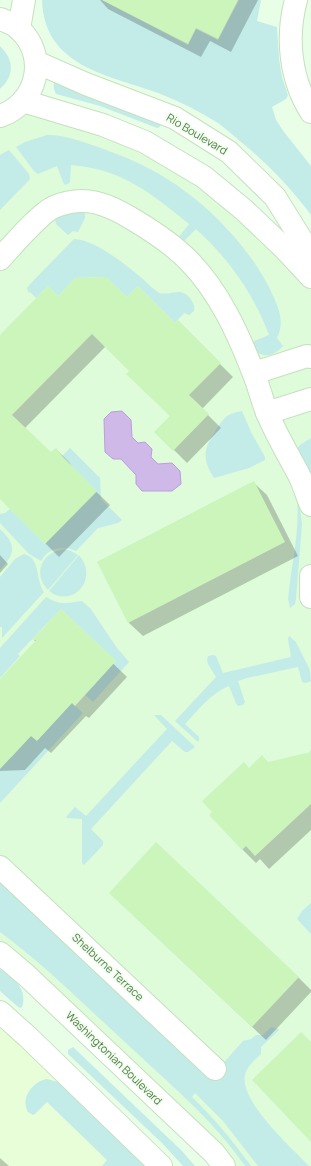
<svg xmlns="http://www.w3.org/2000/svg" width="311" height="1166" viewBox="0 0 311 1166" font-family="Manrope,sans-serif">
<rect width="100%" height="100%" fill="#e8fee6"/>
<path fill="#defbda" d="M24 104 92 125 203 180 311 283V1166H226L0 951V118Z"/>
<path fill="#e7fed9" d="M0 1011 159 1166H0Z"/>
<g fill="#c3ece9">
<path d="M42 0H102L188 45 196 29 218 40 239 0H261L257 21 277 27 279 59 282 77 288 95 286 99 272 107 276 120 284 132 311 166V215C291 188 268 164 241 142 234 136 226 129 218 123 199 111 179 101 158 93 109 75 44 67 42 0Z"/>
<path d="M0 46C14 60 15 75 0 89Z"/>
<path d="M58 81 161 124 160 127 157 128 100 106 56 94C54 90 53 87 54 83Z"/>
<path d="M47 135C67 135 87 143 106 150 120 155 135 161 148 168 197 193 245 240 270 289 277 305 286 320 277 338L283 346C274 356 266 358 254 351L252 342 269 335C254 294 228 258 196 229L183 242 178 238 189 224C151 193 122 169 71 165L70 182 68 184 65 185 63 182 57 166 38 174 34 171 16 147 25 142Z"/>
<path d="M9 150 29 174 30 179 0 210V155Z"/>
<path d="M82 211 85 214V218L78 232 73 231 68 235 56 224 55 218 59 214Z"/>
<path d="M74 239C96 240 126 265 143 279 148 284 153 289 159 293 172 296 180 286 190 298 193 303 195 305 194 311L189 315 184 313 175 323 138 286 127 297 106 277 75 278 58 296 48 286 36 298 30 292 29 293 27 288 33 281Z"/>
<path d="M242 411 251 432 265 457V460L249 468 214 478C209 470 204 461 206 451 207 442 220 422 227 416 232 413 237 412 242 411Z"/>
<path d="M311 438V473L296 450 300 445Z"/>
<path d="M70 448 100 478 101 499 122 520 118 523 98 528 76 551C63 545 48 548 41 561L29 554 0 523V514L5 513 10 509 45 544 97 492 62 456Z"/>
<path d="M297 499 300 509 302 524 296 599 295 604 290 608 288 599C291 566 300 533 297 499Z"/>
<path d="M0 529C17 545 15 554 0 570Z"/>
<path d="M64 549 71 551 78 555 48 590C32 573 42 552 64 549Z"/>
<path d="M24 554C41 558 35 580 44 592L2 638V627H0V577L15 559Z"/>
<path d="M79 555C100 580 71 609 49 591Z"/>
<path d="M46 597C62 606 65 603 82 601L90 608 117 648 129 662 93 702 85 695 116 661 61 609 18 654 20 656 0 678V648Z"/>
<path d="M289 636 296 642 310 670 311 681 306 683 302 682 298 667 247 678 238 681 245 702 243 705 238 706 236 703 229 686C211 693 198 710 185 724L199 737V740L198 742 175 721 216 677 208 664 207 660 208 656 213 655 216 656 223 673 291 657 288 639Z"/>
<path d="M72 703 83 713 0 803V757H12L31 736 37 740Z"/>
<path d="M154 715H161L195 747 188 752H185L172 741 91 829 103 841V845L84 865 82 863V819L67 818 66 817 75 807 86 816 167 729Z"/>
<path d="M0 882 210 1078 243 1041 251 1039 256 1035H263L271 1027 279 1029V1030L261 1047V1054C255 1060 247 1066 245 1075 239 1101 292 1148 309 1166H258L223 1121 195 1093 192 1097C214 1118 233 1141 251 1166H245C212 1118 167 1082 125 1042 84 1005 45 965 0 932Z"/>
<path d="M311 903V934L297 919 302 911Z"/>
<path d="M0 969C13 977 28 989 22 1007L20 1008 17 1006 0 991Z"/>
<path d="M73 1047 182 1151 195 1166H183L163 1144 68 1054V1050Z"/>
<path d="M47 1079 58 1082 67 1088 147 1166H102L107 1160 47 1102 35 1114 33 1115 28 1112C20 1098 33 1081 47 1079Z"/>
</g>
<path fill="#cfb9e9" stroke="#bb9edb" d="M122 411 131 420 132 437 138 443 145 442 152 449 151 457 158 464 172 463 180 471 181 484 172 491H142L136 484V475L121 459H113L105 452 104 419 111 412Z"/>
<g fill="#0003">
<path d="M100 0H258L231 52 210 41 201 57 108 9Z"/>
<path d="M58 297 127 299 175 324 178 322 233 377 202 409 221 428 187 463 156 432 171 417 130 371 106 346 25 428 51 454 56 449 69 462 75 471 110 505 59 557 0 498V337Z"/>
<path d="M253 482 267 495 298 556 143 636 129 623 98 562Z"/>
<path d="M0 555 8 564 0 573Z"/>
<path d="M60 612 127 677 89 718 86 716 51 753 45 748 25 770 0 771V680L36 642 34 640Z"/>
<path d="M311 750V830L269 869 260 859 256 863 242 849 249 769 310 753Z"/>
<path d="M110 893 298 977 311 990V992L266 1040Z"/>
<path d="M0 1158 9 1166H0Z"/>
</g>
<g fill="#ccf5bc">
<path d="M102 0H238L218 39 196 28 188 44Z"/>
<path d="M106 277 127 297 138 286 175 323 178 320 221 363 189 395 209 414 173 451 154 432 170 416 126 374 129 371 92 334 12 415 51 452 56 448 62 456 97 491 45 544 0 499V335L48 286 58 296 75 278Z"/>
<path d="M254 481 285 542 128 623 97 562Z"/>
<path d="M61 609 116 661 75 706 72 703 37 741 31 736 0 769V679L36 640H32Z"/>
<path d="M311 752V804L255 856 246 846 242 850 209 815 212 812 202 801 244 762 249 768 262 755 268 762Z"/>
<path d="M156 842 299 977 252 1027 109 893Z"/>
<path d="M301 1032 311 1042V1142L252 1080Z"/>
</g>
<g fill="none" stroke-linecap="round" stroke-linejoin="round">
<defs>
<g id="minor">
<path d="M296 0C286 37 290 79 311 112"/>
<path d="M0 19C6 21 14 24 19 29 49 56 37 104 0 116"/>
<path d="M19 29 24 0"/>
<path d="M36 62 86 84 175 118 229 152 275 197 303 242 311 262"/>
<path d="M23 101 103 125 145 142 204 177 244 210 284 248 311 277"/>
<path d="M0 259C12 246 40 213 54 207 85 194 108 204 134 220 154 232 174 245 190 262 219 292 238 333 253 372 259 386 262 401 268 415 277 436 289 456 300 477 304 486 307 496 311 505"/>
<path d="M254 373 307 356 311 357"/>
<path d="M267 413 311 399"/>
<path d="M311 576V597"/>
<path d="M0 867 215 1069"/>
<path d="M0 953 26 975 214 1153 224 1166"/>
<path d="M0 1012 28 1037 161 1166"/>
</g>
</defs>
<use href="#minor" stroke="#c5e1be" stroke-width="24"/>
<use href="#minor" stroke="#fff" stroke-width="22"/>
</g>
<g text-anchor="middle" stroke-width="3.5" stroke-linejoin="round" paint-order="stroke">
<g font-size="11" fill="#587949" stroke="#efffee">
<text transform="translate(197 134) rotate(31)" y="4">Rio Boulevard</text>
<text transform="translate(108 967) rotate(43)" y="4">Shelburne Terrace</text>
<text transform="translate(114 1058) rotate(44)" y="4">Washingtonian Boulevard</text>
</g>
</g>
</svg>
